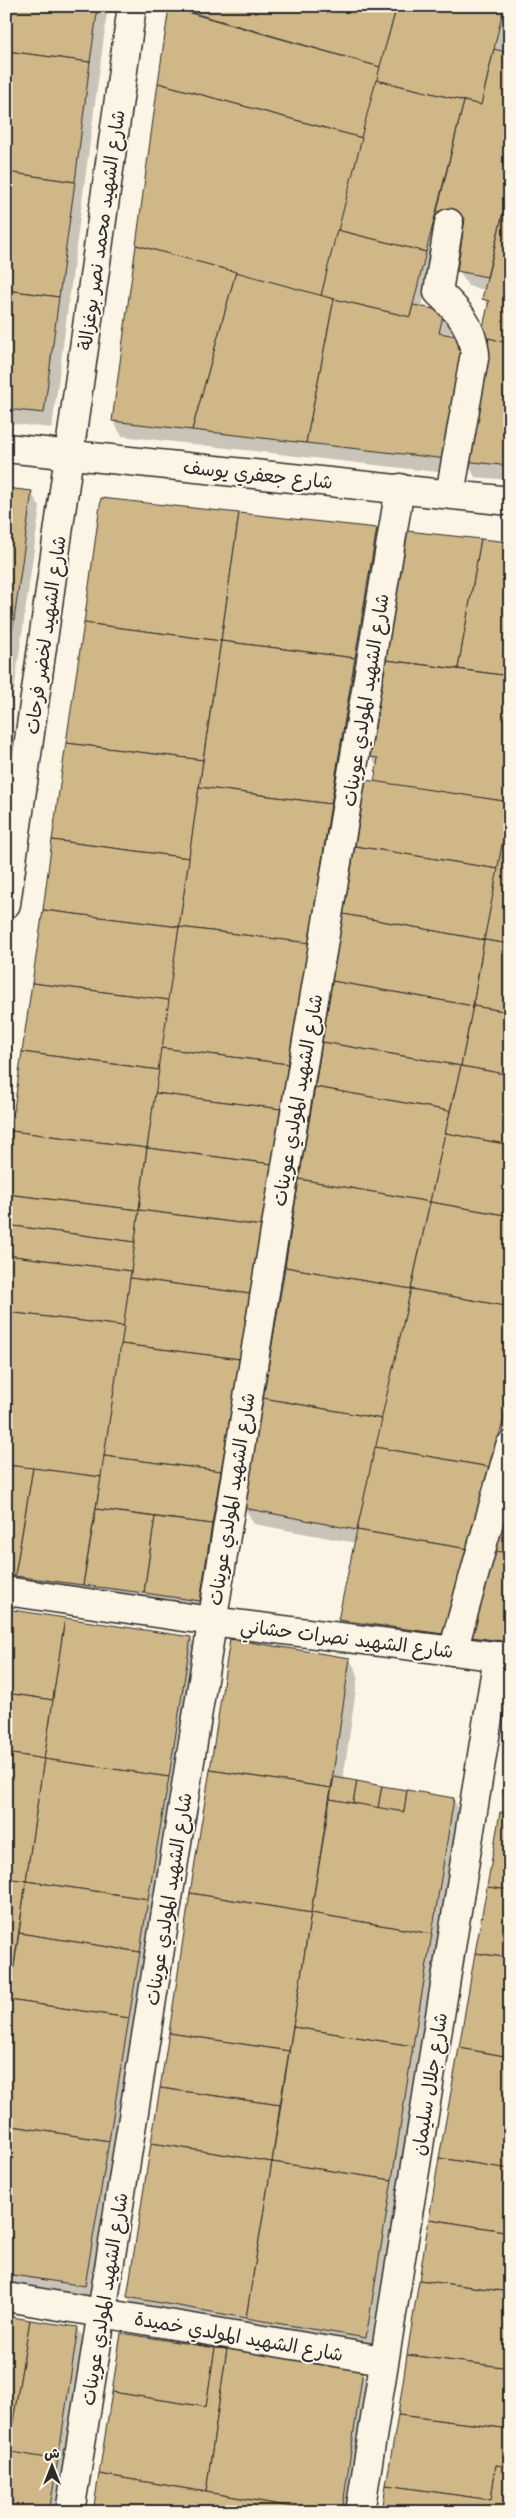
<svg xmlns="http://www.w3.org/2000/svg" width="516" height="2518" viewBox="0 0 516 2518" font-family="Mynerve,'Playpen Sans Arabic',sans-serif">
<rect width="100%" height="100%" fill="#fcf5e5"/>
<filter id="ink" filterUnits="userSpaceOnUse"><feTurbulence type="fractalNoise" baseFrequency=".02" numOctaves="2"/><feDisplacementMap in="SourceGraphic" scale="10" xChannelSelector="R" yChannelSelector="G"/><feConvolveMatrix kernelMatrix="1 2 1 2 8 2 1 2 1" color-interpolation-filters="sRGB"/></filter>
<g filter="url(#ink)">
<g fill="#0003" fill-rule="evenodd">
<path d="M6 6H108L52 428 6 423Z"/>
<path d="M170 6H505L510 14V34L505 53 510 54V480L475 477 466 461 489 346 483 336 489 308 484 299 486 290 468 286 459 271 464 231 445 226 421 308 444 312 452 328 450 336 455 474 122 436 113 421Z"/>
<path d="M6 489 31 492 40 507 6 747Z"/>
<path d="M102 500 376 529 385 544 206 1612 6 1588V1171ZM165 1093 287 1109V1111L165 1096Z"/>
<path d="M408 533 510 544V1444L453 1649 349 1635 340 1620 356 1543 254 1524 245 1508 375 783 377 767 371 757Z"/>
<path d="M510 1500V1656L482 1652 473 1637Z"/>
<path d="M6 1610 191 1638 199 1653 93 2301 6 2288Z"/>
<path d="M350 1659 358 1675 343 1780 453 1799 462 1815 374 2353 137 2312 128 2297Z"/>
<path d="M510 1755V1803L504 1793Z"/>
<path d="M78 2328 84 2340 60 2512H6Z"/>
<path d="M362 2371 371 2387 352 2512H94Z"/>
</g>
<g fill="#d0b787" stroke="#2b2b2b">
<path d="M6 6H98L90 62 6 51Z"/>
<path d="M169 6H397L380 67Z"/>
<path d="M397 6H504L481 105 376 80Z"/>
<path d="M169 7 380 67 362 138 158 83Z"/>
<path d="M494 49 510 53V185L487 277 457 271 465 218 437 211 464 101 481 105Z"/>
<path d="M6 51 90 62 75 182 6 172Z"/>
<path d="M376 80 464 101 426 252 337 230Z"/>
<path d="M158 83 362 138 321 296 136 245Z"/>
<path d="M6 172 75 182 59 297 6 290Z"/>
<path d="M509 189H510V344L481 336 489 301 482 299Z"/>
<path d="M337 230 426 252 410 317 321 296Z"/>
<path d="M136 245 236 272 192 430 112 421Z"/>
<path d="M236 272 334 299 306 443 192 430Z"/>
<path d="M6 290 59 297 44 413 6 409Z"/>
<path d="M334 299 410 317 413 305 444 311 439 333 468 338 447 459 306 443Z"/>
<path d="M489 338 510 344V466L464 461Z"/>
<path d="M6 488 32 491 14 620 6 619Z"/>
<path d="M101 498 239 513 221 641 84 623Z"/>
<path d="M239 513 377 528 355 658 221 641Z"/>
<path d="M407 531 481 539 458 669 386 660Z"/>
<path d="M481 539 510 542V676L458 669Z"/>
<path d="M6 619 14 620 6 674Z"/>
<path d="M84 623 221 641 203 760 66 743Z"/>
<path d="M221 641 355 658 331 804 199 787Z"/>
<path d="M386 660 510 676V802L374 782 378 758 370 757Z"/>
<path d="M66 743 203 760 189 858 52 840Z"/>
<path d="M366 780 510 802 498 869 355 846Z"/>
<path d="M199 787 331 804 309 943 179 927Z"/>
<path d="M510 803V944L484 940Z"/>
<path d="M52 840 189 858 179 927 43 910Z"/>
<path d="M355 846 498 869 484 940 343 914Z"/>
<path d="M43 910 179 927 169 1000 32 983Z"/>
<path d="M343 914 484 940 473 1006 332 981Z"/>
<path d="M179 927 309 943 288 1064 161 1048Z"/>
<path d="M484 940 510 944V1012L473 1006Z"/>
<path d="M332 981 473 1006 461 1066 322 1042Z"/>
<path d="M32 983 169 1000 159 1070 22 1052Z"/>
<path d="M473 1006 510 1012V1075L461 1066Z"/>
<path d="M322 1042 461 1066 450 1111 315 1087Z"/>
<path d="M161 1048 288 1064 281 1109 155 1093Z"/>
<path d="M22 1052 159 1070 147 1148 11 1131Z"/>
<path d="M461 1066 510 1075V1145L445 1133Z"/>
<path d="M315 1087 450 1111 430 1202 299 1179Z"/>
<path d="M155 1093 281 1109 272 1164 147 1148Z"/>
<path d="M11 1131 147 1148 139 1210 6 1194V1163Z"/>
<path d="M445 1133 510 1145V1216L430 1202Z"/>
<path d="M147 1148 272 1164 262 1226 139 1210Z"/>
<path d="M299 1179 430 1202 411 1289 285 1267Z"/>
<path d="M6 1194 139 1210 135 1242 6 1225Z"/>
<path d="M430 1202 510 1216V1307L411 1289Z"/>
<path d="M139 1210 262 1226 250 1294 130 1278Z"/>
<path d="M6 1225 135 1242 131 1271 6 1255Z"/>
<path d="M6 1255 131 1271 124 1326 6 1312Z"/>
<path d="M285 1267 411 1289 382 1419 263 1398Z"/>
<path d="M130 1278 250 1294 240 1359 121 1344Z"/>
<path d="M411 1289 510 1307V1398L490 1467 375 1447Z"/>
<path d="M6 1312 124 1326 101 1477 6 1465Z"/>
<path d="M121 1344 240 1359 221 1471 104 1456Z"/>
<path d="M263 1398 382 1419 357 1530 244 1508Z"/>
<path d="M375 1447 490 1467 468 1549 357 1530Z"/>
<path d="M104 1456 221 1471 212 1524 96 1509Z"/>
<path d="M6 1465 33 1468 15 1576 6 1575Z"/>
<path d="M33 1468 101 1477 83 1585 15 1576Z"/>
<path d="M510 1493V1553L494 1551Z"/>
<path d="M96 1509 155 1517 144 1593 83 1585Z"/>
<path d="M155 1517 212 1524 200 1601 144 1593Z"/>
<path d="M357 1530 468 1549 444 1634 338 1620Z"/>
<path d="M494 1551 510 1553V1642L471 1637Z"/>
<path d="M6 1609 65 1618 53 1700 6 1693Z"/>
<path d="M65 1618 191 1637 169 1777 44 1759Z"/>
<path d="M230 1639 350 1658 331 1788 210 1770Z"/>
<path d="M6 1693 53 1700 44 1759 6 1753Z"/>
<path d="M510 1746V1794H503Z"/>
<path d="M6 1753 44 1759 26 1881 6 1878Z"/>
<path d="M44 1759 169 1777 148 1899 26 1881Z"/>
<path d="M210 1770 331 1788 311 1913 190 1893Z"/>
<path d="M334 1777 357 1781 353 1803 330 1799Z"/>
<path d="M357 1781 382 1786 378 1808 353 1803Z"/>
<path d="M382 1786 407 1790 404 1812 378 1808Z"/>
<path d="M407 1790 454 1798 432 1934 311 1913 330 1799 404 1812Z"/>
<path d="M500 1812 510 1813V1890L487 1887Z"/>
<path d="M6 1878 26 1881 9 2000H6Z"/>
<path d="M26 1881 148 1899 140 1952 19 1933Z"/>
<path d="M487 1887 510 1890V1958L475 1953Z"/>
<path d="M190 1893 311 1913 289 2051 169 2033Z"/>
<path d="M311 1913 432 1934 413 2046 293 2027Z"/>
<path d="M19 1933 140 1952 129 2018 9 2000Z"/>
<path d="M475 1953 510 1958V2057L459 2048Z"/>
<path d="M9 2000 129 2018 109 2141 6 2125V2018Z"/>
<path d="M293 2027 413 2046 392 2180 272 2162Z"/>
<path d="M169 2033 289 2051 280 2105 160 2088Z"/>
<path d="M459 2048 510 2057V2169L439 2158Z"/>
<path d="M160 2088 280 2105 272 2162 151 2143Z"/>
<path d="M6 2125 109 2141 85 2286 6 2274Z"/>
<path d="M151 2143 272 2162 246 2318 127 2297Z"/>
<path d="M439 2158 510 2169V2232L429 2219Z"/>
<path d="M272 2162 392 2180 366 2338 246 2318Z"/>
<path d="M429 2219 510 2232V2292L419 2280Z"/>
<path d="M419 2280 510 2292V2368L407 2355Z"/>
<path d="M6 2316 30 2320 8 2452 6 2451Z"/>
<path d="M30 2320 78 2327 58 2460 8 2452Z"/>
<path d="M121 2333 215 2348 206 2407 112 2392Z"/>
<path d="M215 2348 227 2349 206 2492 99 2474 112 2392 206 2407Z"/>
<path d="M227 2349 363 2370 342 2512H321L206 2492Z"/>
<path d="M407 2355 510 2368V2429L398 2415Z"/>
<path d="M398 2415 510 2429V2467L496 2465 491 2500 386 2485Z"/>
<path d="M6 2451 58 2460 49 2512H6Z"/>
<path d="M496 2465 510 2467V2512H382L386 2485 491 2500Z"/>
<path d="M99 2474 206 2492 321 2512H93Z"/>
</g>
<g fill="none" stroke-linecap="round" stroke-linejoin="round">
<defs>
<path id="pedestrian" d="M449 223 438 292C459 312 471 324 475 353L450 494"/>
<g id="minor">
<path d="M6 448 510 501"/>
<path d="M6 904 132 6"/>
<path d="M6 1591 211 1621 510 1658"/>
<path d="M453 1651 510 1446"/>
<path d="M6 2297 383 2360"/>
<path d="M70 2512 268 1273 400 488"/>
<path d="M360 2512 498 1656"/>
</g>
</defs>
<use href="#pedestrian" stroke="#2b2b2b" stroke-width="31"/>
<use href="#minor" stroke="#2b2b2b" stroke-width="31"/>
<use href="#pedestrian" stroke="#fcf5e5" stroke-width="28"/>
<use href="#minor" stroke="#fcf5e5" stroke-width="28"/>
</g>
</g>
<g text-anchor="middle" stroke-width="4" stroke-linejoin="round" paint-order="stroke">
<g font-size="19" fill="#2b2b2b" stroke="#fcf5e5">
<text transform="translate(101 230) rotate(-82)" y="7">شارع الشهيد محمد نصر بوغزالة</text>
<text transform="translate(258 474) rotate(6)" y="7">شارع جعفري يوسف</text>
<text transform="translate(45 635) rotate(-82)" y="7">شارع الشهيد لخضر فرحات</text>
<text transform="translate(365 700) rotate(-81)" y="7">شارع الشهيد المولدي عوينات</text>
<text transform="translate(297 1100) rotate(-80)" y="7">شارع الشهيد المولدي عوينات</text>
<text transform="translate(231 1499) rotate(-81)" y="7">شارع الشهيد المولدي عوينات</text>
<text transform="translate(347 1638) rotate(7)" y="7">شارع الشهيد نصرات حشاني</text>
<text transform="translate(168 1899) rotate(-81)" y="7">شارع الشهيد المولدي عوينات</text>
<text transform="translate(429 2084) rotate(-81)" y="7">شارع جلال سليمان</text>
<text transform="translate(104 2299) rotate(-81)" y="7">شارع الشهيد المولدي عوينات</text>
<text transform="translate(239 2336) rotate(10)" y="7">شارع الشهيد المولدي خميدة</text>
</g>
</g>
<rect width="516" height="2518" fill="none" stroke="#fcf5e5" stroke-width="25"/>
<rect x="12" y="12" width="491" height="2493" fill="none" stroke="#2b2b2b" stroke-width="2" filter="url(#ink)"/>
<g transform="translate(52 2466)" stroke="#fcf5e5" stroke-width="4" paint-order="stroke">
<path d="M0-4L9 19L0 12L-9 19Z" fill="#2b2b2b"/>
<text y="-8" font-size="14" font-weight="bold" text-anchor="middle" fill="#2b2b2b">ش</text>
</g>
</svg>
